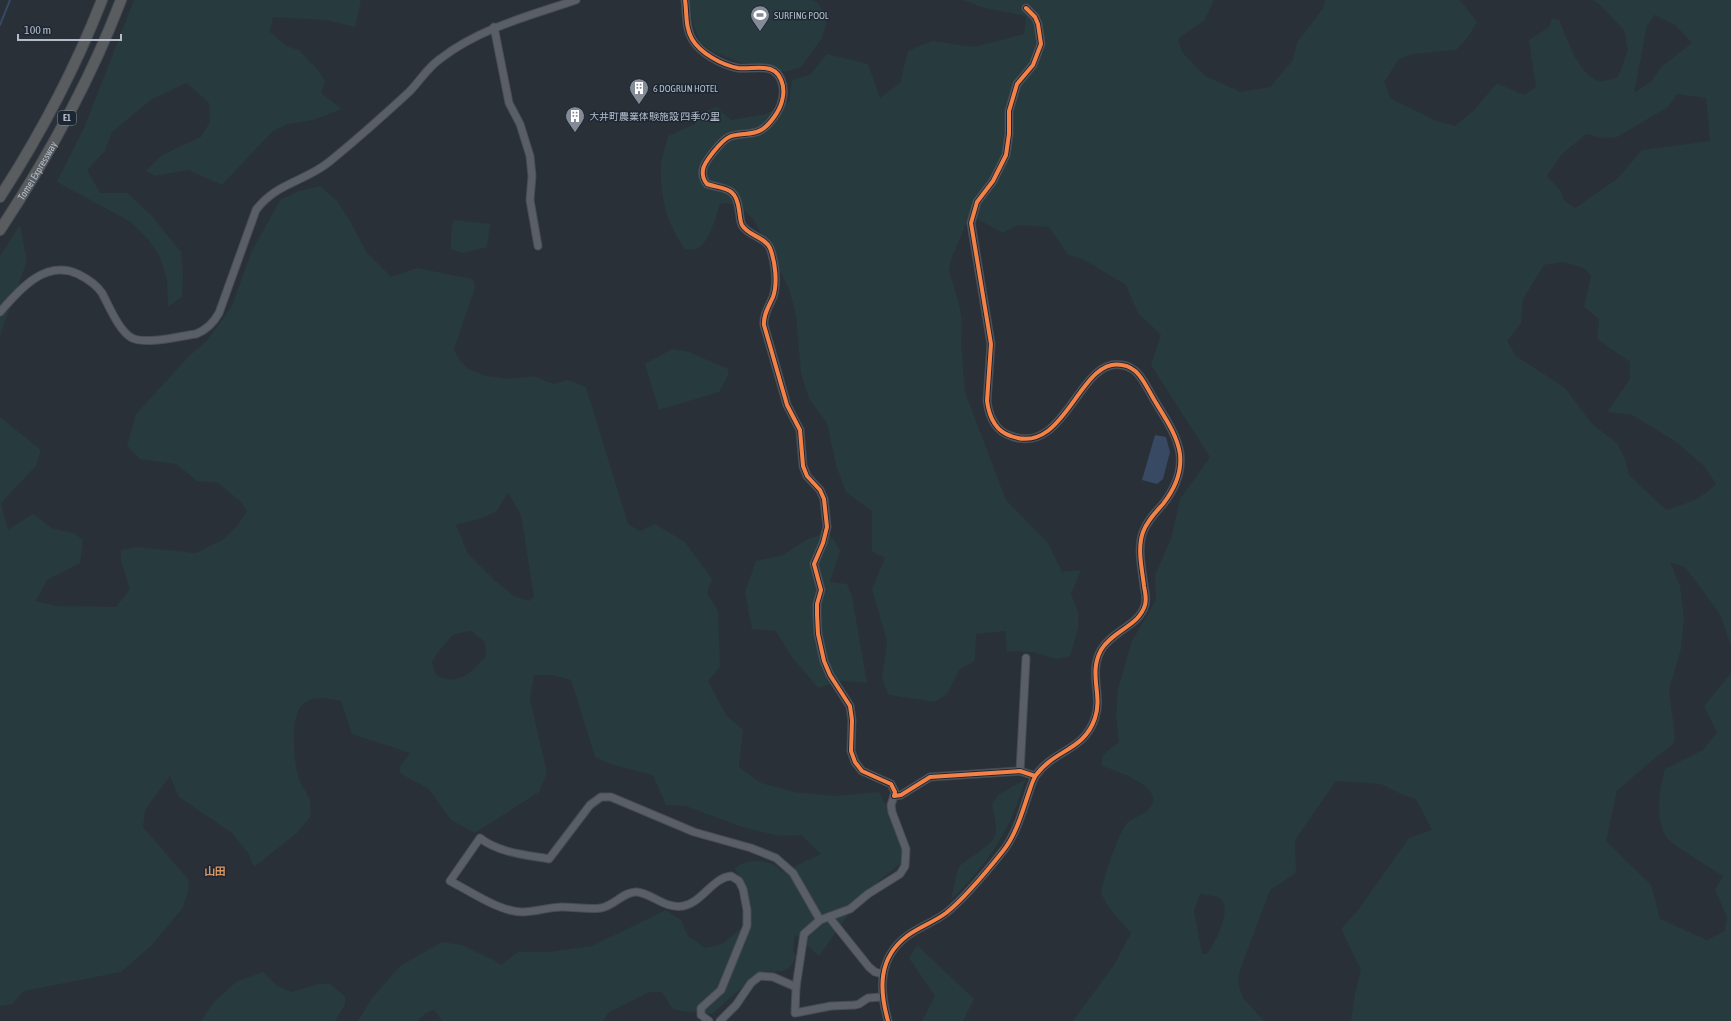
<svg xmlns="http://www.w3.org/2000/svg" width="1731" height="1021" viewBox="0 0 1731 1021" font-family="'Asap Condensed','Noto Sans JP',sans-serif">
<rect width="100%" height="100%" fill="#2a3038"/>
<g fill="#273a3e" fill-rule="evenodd">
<path d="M134 0H361L355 27 326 20 273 17 270 32 286 46 299 50 318 70 325 81 321 93 342 109 313 120 288 124 273 131 222 185 188 170 155 176 146 171 162 155 201 137 210 122 209 103 187 83 152 99 112 132 105 151 87 170 100 193H127L152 216 181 252 183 274 182 297 168 307 167 280 160 257 148 239 131 222 57 182 85 126Z"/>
<path d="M688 0H812L817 2 825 14 826 25 822 38 801 67 785 72 739 62 713 52 700 42 694 27Z"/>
<path d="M963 0H1214L1205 20 1178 39 1182 52 1205 76 1241 92 1270 87 1293 60 1297 43 1324 7 1325 0H1460L1477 22 1468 37 1456 50 1413 54 1399 59 1384 82 1391 99 1437 121 1455 126 1473 111 1497 83 1524 95 1536 87 1529 40 1549 27 1552 18 1559 20C1567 38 1579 76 1599 81 1604 82 1613 78 1618 77L1628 50 1624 30 1599 4 1592 0H1731V646L1720 614 1685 567 1670 562 1680 586 1684 617 1681 649 1669 690 1675 736 1673 744 1650 762 1617 791 1606 841 1651 885 1660 919 1707 940 1725 931 1727 917 1715 890 1723 876C1714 870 1671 844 1667 838 1655 820 1659 789 1665 769L1703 750 1717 732 1704 706 1731 673V1021H1351L1355 994 1361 970 1341 929 1359 909 1409 838 1432 830 1416 799 1401 794 1381 784 1336 781 1295 840 1296 873 1270 890 1240 970 1238 983 1243 998 1264 1021H1073L1114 965 1131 933C1124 924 1104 905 1102 894 1100 885 1120 830 1127 823 1133 817 1143 816 1150 808 1167 787 1114 770 1102 766 1099 754 1111 749 1119 742L1116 717 1118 689 1132 641 1156 600 1155 575 1171 539 1180 499 1210 457 1151 365 1161 335 1138 313 1126 285 1083 259 1068 255 1049 227 1018 225 1003 233 970 215 952 257 949 270 960 308 962 322 961 343 965 392 1006 500 1048 543 1062 572 1081 570 1071 594 1078 612V628L1070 656 1057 659 1032 652 1007 651 1005 631 976 634 975 661 959 670 947 694 935 702 889 695 882 679 887 641 872 589 885 558 872 552V511L846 492 836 465 827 423 809 399 801 373 796 315 789 289 754 220 741 208 727 203 720 204C716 216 709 246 695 249 692 250 688 249 685 249 667 225 660 197 661 167 661 157 666 146 668 136L695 124 698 114 717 107 731 120 766 114 789 101 792 80 810 75 827 54 868 64 880 98 900 83 908 51 932 41 974 47 1024 34 1026 16 981 7ZM1654 15 1675 25 1692 43 1661 67 1652 81 1634 93 1647 26ZM1677 94 1706 98 1710 141 1642 150 1617 179 1575 208 1564 200 1560 190 1547 176 1561 155 1586 134 1602 138 1617 137 1668 107ZM1563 262 1584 268 1591 276 1584 307 1599 319 1597 339 1630 362V379L1607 412 1632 415 1675 441 1704 466 1716 484C1702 499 1685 504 1666 510L1629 475 1625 459 1617 443 1592 424 1565 388 1516 356 1507 341 1521 323 1523 299 1544 265ZM1200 894C1206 895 1214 895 1219 898 1234 908 1215 942 1208 953L1202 954 1194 910Z"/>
<path d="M320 186 337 201 350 221 367 253 391 277 417 268 473 279 475 288 454 349 458 358 468 369 486 376 509 379 534 376 553 384 568 380 586 387 628 524 640 531 655 524 685 542 712 579 707 593 718 611 720 667 708 681 726 715 743 730 739 767 761 783 794 792 834 796 879 792 911 855 879 881 848 915 819 956 795 934 793 950 797 957 789 968 783 971 759 972 712 1014 680 1011 672 1008 662 992H649L609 1012 603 1021H442L434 1010 426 1013 417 1021H358L372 998 400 966 442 942 461 945 492 959 501 965 518 952H549L592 946 666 910 681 920 688 936 705 948 722 944 743 927 749 899 735 868C747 858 773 858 782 872L821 854 801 835 779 836 742 827 686 806 666 805 653 775 613 765 595 757 571 680 553 675H534L530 699 547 773 539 792 475 833 451 820 429 789 401 774 399 768 410 753 352 734 341 701C330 699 312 695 303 704 289 716 294 759 298 776 300 783 305 790 309 798 311 803 310 810 311 816L297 833 254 867 248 853 232 833 179 797 170 776 145 810 143 827 189 880 188 893 182 909 151 946 121 972 24 991 12 1004 0 1006V417L41 450 36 466 14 489 1 504 8 530 33 514 53 529 74 533 83 540 80 563 47 580 36 601 56 606 116 607 130 589 121 561V550L136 547 196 553 224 539 237 526 247 511 241 502 218 483 197 481 176 464 140 459 127 446 136 414 190 355 206 342 232 306 251 253 280 200 299 191ZM508 493 521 515 534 597 529 601 514 596 494 580 468 554 456 525 482 518 496 512ZM471 631 485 642 486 656C472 673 457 687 436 675L432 662 438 652 454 634Z"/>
<path d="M453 220 490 224 487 247 463 253 451 249V236Z"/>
<path d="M20 225 27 261 1 332 0 340V256Z"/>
<path d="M672 349 689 352 728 369V376L719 392 659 410 645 364Z"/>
<path d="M824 533 833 538 840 551 830 582 847 584 852 596 867 683 841 681 818 688 791 656 776 631 752 629 745 592 756 561 783 555 806 540Z"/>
<path d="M1026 779C1021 792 1017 806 1011 819 997 849 975 877 951 900L958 868C962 863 967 860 973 856 999 838 999 836 992 805L998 795Z"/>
<path d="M917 945 974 999 963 1021H922L935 996 909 958Z"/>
<path d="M263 972 276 985 292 992 318 984H330L345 996V1005L335 1021H201L214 1002 236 982Z"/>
</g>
<path fill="#384963" d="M1155 435 1166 437 1170 452 1163 479 1157 484 1142 480Z"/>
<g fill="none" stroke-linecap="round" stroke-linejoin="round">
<path stroke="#384963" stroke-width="2" d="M0 25 10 0"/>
<defs>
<g id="minor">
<path d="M685 0C687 13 685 27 692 39 700 53 722 65 738 68 747 69 756 67 765 68 781 69 786 87 782 101 780 110 770 125 761 130 752 136 739 132 729 137 722 140 703 163 703 170 702 175 704 181 707 184 725 190 736 186 739 210 740 215 740 221 742 225 748 236 764 236 770 248 775 261 778 283 773 297 769 306 763 315 764 325L787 405 800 430 803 466 807 476 820 490 824 499 827 527 823 543 814 564 821 590 817 604V615L818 634 824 661 830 675 850 706 852 720 851 751 855 762 862 771 891 784 895 792 894 796 901 795 930 777 1020 771 1035 776"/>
<path d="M494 27 509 103 520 124 530 156 532 176 530 200 538 246"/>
<path d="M0 312C19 290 45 259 78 274 88 279 96 284 102 293 109 306 119 331 132 338 147 345 180 336 196 334 206 330 213 324 219 313L256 210C276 183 304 182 329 162 356 140 383 116 409 92 420 81 427 68 440 59 480 28 529 16 576 0"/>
<path d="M1020 771 1026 658"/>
<path d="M829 917 869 967 875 972 883 974"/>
<path d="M882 997 868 998 859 1004 855 1005 831 1006 795 1013 796 987 804 934 820 920 850 909 868 894 900 874 905 866 906 849 892 812 891 805 894 796"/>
<path d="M709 1021 701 1015V1008L721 990 747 926V910L743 889 739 881 731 876C712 878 703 902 683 906 665 909 653 894 637 892 624 891 614 906 601 908 588 910 575 907 562 907 549 907 536 912 522 912 500 912 470 891 450 881L480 838C499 853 527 855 549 859L590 805 601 797H611L694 832 751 848 776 858 793 873 820 920"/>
<path d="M720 1021 736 1005 751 983 760 976 773 977 796 987"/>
<path d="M888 1021C879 989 878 958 907 936 919 927 934 922 946 913 965 898 987 871 1003 851 1015 836 1021 816 1027 798 1030 790 1032 781 1036 775 1055 749 1084 751 1095 718 1103 695 1088 674 1101 650 1113 630 1139 626 1145 605 1147 598 1145 593 1144 586 1142 568 1137 549 1143 532 1147 521 1155 513 1163 504 1174 490 1182 472 1180 454 1177 433 1162 414 1152 396 1148 389 1144 381 1139 375 1135 370 1129 366 1122 365 1079 356 1066 457 1011 436 995 431 989 416 987 401L991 344 971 223 977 202 993 181 1006 155 1009 134V111L1017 84 1033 65 1041 44 1038 24 1035 17 1026 8"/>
</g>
<g id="highway">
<path d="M0 197C40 135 75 69 102 0"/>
<path id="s1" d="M0 230C48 157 90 81 121 0"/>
</g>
</defs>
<use href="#minor" stroke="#484c53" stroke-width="9"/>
<use href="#highway" stroke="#474c53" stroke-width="12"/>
<use href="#minor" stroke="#5a5e66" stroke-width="7"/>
<use href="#highway" stroke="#5a5d60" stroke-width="10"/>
<defs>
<g id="cycleway">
<path d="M685 0C687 13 685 27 692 39 700 53 722 65 738 68 747 69 756 67 765 68 781 69 786 87 782 101 780 110 770 125 761 130 752 136 739 132 729 137 722 140 703 163 703 170 702 175 704 181 707 184 725 190 736 186 739 210 740 215 740 221 742 225 748 236 764 236 770 248 775 261 778 283 773 297 769 306 763 315 764 325L787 405 800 430 803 466 807 476 820 490 824 499 827 527 823 543 814 564 821 590 817 604V615L818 634 824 661 830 675 850 706 852 720 851 751 855 762 862 771 891 784 895 792 894 796 901 795 930 777 1020 771 1035 776"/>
<path d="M888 1021C879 989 878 958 907 936 919 927 934 922 946 913 965 898 987 871 1003 851 1015 836 1021 816 1027 798 1030 790 1032 781 1036 775 1055 749 1084 751 1095 718 1103 695 1088 674 1101 650 1113 630 1139 626 1145 605 1147 598 1145 593 1144 586 1142 568 1137 549 1143 532 1147 521 1155 513 1163 504 1174 490 1182 472 1180 454 1177 433 1162 414 1152 396 1148 389 1144 381 1139 375 1135 370 1129 366 1122 365 1079 356 1066 457 1011 436 995 431 989 416 987 401L991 344 971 223 977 202 993 181 1006 155 1009 134V111L1017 84 1033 65 1041 44 1038 24 1035 17 1026 8"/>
</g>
</defs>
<use href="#cycleway" stroke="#1d2633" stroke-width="6"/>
<use href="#cycleway" stroke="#f48246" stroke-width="4"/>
</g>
<defs>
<symbol id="stadium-pin" viewBox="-11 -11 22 30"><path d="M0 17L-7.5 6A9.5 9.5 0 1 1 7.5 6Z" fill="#848b96" stroke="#1d2633"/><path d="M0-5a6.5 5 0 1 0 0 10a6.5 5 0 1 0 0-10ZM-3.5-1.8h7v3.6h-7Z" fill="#fff"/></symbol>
<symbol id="building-pin" viewBox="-11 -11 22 30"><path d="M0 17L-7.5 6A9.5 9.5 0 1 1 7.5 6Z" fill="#848b96" stroke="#1d2633"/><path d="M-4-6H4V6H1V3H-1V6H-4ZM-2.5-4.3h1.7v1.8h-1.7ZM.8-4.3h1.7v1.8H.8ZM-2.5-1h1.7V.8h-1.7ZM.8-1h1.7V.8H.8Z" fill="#fff"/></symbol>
</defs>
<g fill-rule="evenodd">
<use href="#stadium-pin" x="749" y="4" width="22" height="30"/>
<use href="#building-pin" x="628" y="77" width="22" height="30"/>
<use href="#building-pin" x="564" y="105" width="22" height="30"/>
</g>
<g text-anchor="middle" stroke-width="3" stroke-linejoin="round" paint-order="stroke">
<rect fill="#1d2633" stroke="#878f9c" stroke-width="1" x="58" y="111" width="18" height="14" rx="3"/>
<g font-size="9" font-weight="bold" fill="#b4bcc9">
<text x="67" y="121">E1</text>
</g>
<g font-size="10" fill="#b4bcc9" stroke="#1d2633" text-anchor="start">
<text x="774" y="19">SURFING POOL</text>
<text x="653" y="92">6 DOGRUN HOTEL</text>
<text x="589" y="120">大井町農業体験施設 四季の里</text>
</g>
<g font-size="10" fill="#b4bcc9" stroke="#1d2633">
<text dy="4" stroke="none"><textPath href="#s1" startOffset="70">Tomei Expressway</textPath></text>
</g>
<g font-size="11" font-weight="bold" fill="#d59563" stroke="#1d2633">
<text x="215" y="875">山田</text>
</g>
</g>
<path d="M18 34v6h103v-6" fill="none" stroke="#b4bcc9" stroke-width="2"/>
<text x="24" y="34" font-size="12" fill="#b4bcc9" stroke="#1d2633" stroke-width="3" paint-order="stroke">100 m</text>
</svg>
